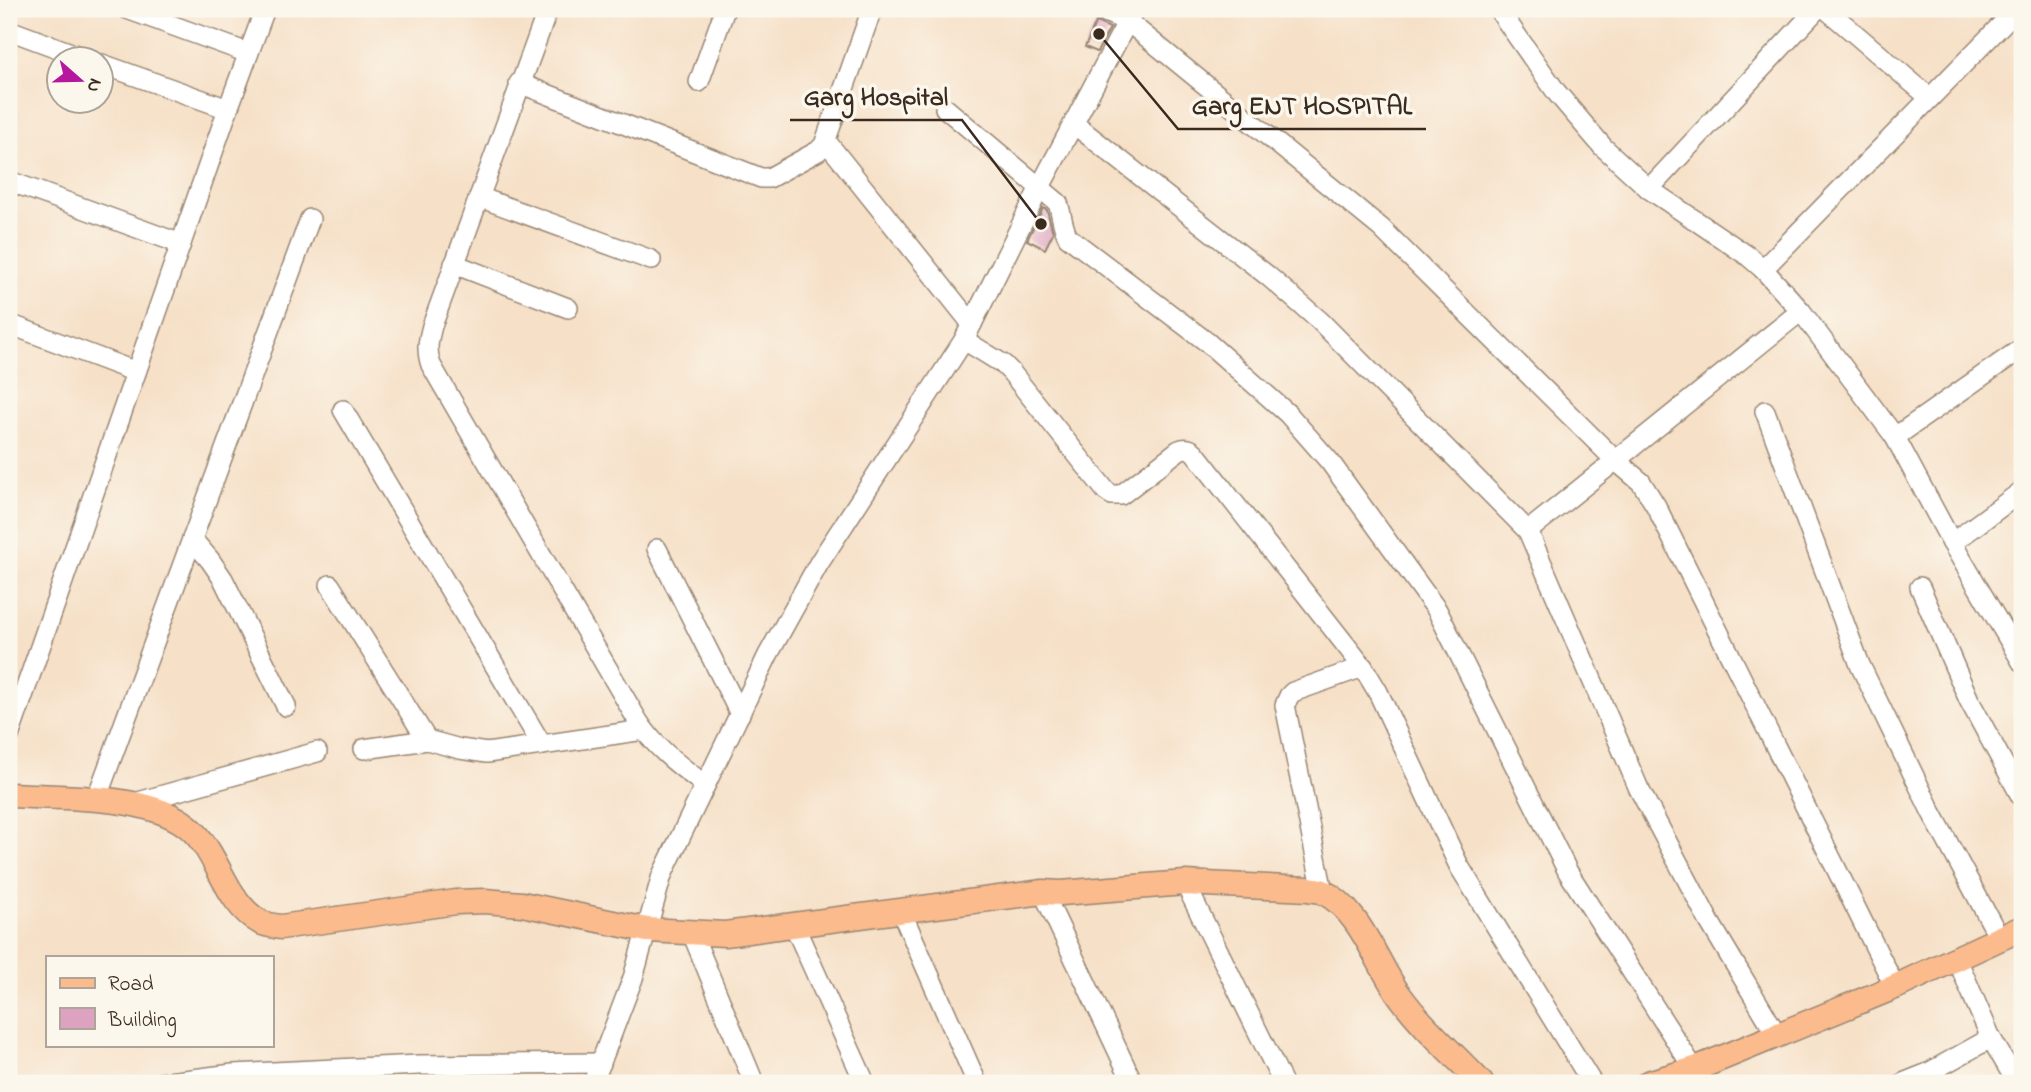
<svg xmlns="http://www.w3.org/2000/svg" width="2031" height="1092" viewBox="0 0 2031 1092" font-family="'Indie Flower',sans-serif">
<rect width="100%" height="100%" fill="#fbf7ec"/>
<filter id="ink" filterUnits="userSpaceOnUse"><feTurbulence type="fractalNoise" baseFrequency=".0143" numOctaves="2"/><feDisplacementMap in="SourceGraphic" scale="14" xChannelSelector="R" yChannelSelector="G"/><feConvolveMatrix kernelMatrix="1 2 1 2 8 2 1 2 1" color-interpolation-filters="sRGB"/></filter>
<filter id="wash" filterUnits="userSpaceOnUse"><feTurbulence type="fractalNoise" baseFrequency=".00686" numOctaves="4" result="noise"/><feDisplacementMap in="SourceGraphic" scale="28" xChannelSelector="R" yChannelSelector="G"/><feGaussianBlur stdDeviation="1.57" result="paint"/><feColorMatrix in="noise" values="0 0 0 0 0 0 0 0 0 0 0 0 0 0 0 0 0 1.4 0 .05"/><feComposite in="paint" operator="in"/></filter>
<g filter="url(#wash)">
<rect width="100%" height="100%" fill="#f6e0c7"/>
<g id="blocks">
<g fill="#dda2bf">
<path d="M1096 22 1110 28 1097 52 1085 47Z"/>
<path d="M1043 208 1047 210 1053 233 1045 249 1027 240Z"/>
</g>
</g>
</g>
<g filter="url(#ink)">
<use href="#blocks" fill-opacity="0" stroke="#988572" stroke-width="2"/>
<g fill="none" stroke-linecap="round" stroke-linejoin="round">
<defs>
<g id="minor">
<path d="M127 9 248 53"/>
<path d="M548 9 432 326C428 341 426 350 431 365L638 721C655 748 680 766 705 785"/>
<path d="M1097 9 1127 21 1381 228 1615 460 1641 482 1656 506 1895 987"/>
<path d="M1498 9 1557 93 1603 147 1649 189 1748 256 1763 269 1801 311 1895 437 1952 543 2022 662"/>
<path d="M1826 9 1930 98"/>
<path d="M9 30 90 60"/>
<path d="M102 64 228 109"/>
<path d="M699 82 725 9"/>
<path d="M519 83 761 178H769L818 151 824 145 872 9"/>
<path d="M945 108 1058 203C1062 215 1062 226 1068 237L1207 342 1288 414 1330 462 1437 610 1568 872 1703 1083"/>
<path d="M1074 124 1268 276 1320 321 1528 531 1639 789 1709 921 1777 1035"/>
<path d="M826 141 972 324"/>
<path d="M9 181 181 244"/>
<path d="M1649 189 1817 9"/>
<path d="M479 197 651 260"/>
<path d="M454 264 568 308"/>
<path d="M1763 269 2017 9"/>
<path d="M9 324 136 372"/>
<path d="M964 340 1003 364 1011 372 1106 491 1112 495H1121L1179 450C1186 447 1190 448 1195 453L1363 667 1378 692 1459 866 1592 1083"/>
<path d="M343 410 542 745"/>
<path d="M1765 411 1860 665 1932 813 2000 939"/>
<path d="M1895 437 2022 348"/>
<path d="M1528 531 1801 311"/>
<path d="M192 539 210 560 223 579 286 706"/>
<path d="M1952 543 2022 491"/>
<path d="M657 549 740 714"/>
<path d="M330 585 427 740"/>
<path d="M1920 587 1969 700 2022 798"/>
<path d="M9 736 228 109 265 9"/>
<path d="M364 749 427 740 460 749 487 753 644 730"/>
<path d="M96 800 310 219"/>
<path d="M131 804 317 752"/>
<path d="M1185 883 1283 1083"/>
<path d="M1043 892 1133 1083"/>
<path d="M1323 892 1285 705 1289 696 1293 692 1363 667"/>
<path d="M901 911 977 1083"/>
<path d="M794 925 865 1083"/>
<path d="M692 933 754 1083"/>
<path d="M1957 959 1991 1038 2017 1083"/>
<path d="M160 1083 233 1074 419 1065 601 1063"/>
<path d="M593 1083 633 978 662 875 768 655 819 563 964 340 1040 187 1134 9"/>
<path d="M1903 1083 1928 1073 1991 1038"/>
</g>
<g id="major">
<path d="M9 795C60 798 139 794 182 822 218 845 222 901 260 922 266 925 274 926 281 927L456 902 485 901 522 904 647 930 725 934 1043 892 1061 893 1185 883 1308 889C1313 890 1319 890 1323 892 1360 909 1377 965 1400 996 1424 1029 1454 1054 1481 1083"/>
<path d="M1648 1083 1695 1069 1895 987 2022 928"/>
</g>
</defs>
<use href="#minor" stroke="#988572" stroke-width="22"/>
<use href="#major" stroke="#988572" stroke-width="27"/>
<use href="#minor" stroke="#fff" stroke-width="19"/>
<use href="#major" stroke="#fbbb8d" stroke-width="24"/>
</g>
</g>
<path fill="none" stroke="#3b2a1e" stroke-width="2.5" d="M1041 224L962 120H790M1099 34L1178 129H1426"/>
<g fill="#3b2a1e" stroke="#fbf7ec" stroke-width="2.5">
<circle cx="1041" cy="224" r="7"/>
<circle cx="1099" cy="34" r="7"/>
</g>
<g font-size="26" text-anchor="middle" font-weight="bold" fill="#3b2a1e" stroke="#fbf7ec" stroke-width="7" stroke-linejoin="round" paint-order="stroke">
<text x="876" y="105">Garg Hospital</text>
<text x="1302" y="114">Garg ENT HOSPITAL</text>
</g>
<rect width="2031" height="1092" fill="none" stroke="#fbf7ec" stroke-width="35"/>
<rect x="46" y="956" width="228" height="91" fill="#fbf7ec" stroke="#aea59a" stroke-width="2"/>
<rect x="60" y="978" width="35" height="10" fill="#fbbb8d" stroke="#aea59a" stroke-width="2"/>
<text x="108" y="990" font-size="21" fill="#3b2a1e">Road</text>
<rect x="60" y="1008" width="35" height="21" fill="#dda2bf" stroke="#aea59a" stroke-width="2"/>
<text x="108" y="1026" font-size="21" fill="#3b2a1e">Building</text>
<g transform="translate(80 80) rotate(110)"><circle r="33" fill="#fbf7ec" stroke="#aea59a" stroke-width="2"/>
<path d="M0-5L12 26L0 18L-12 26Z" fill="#b5179e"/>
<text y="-10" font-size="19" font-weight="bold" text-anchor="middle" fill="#3b2a1e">N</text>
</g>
</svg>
